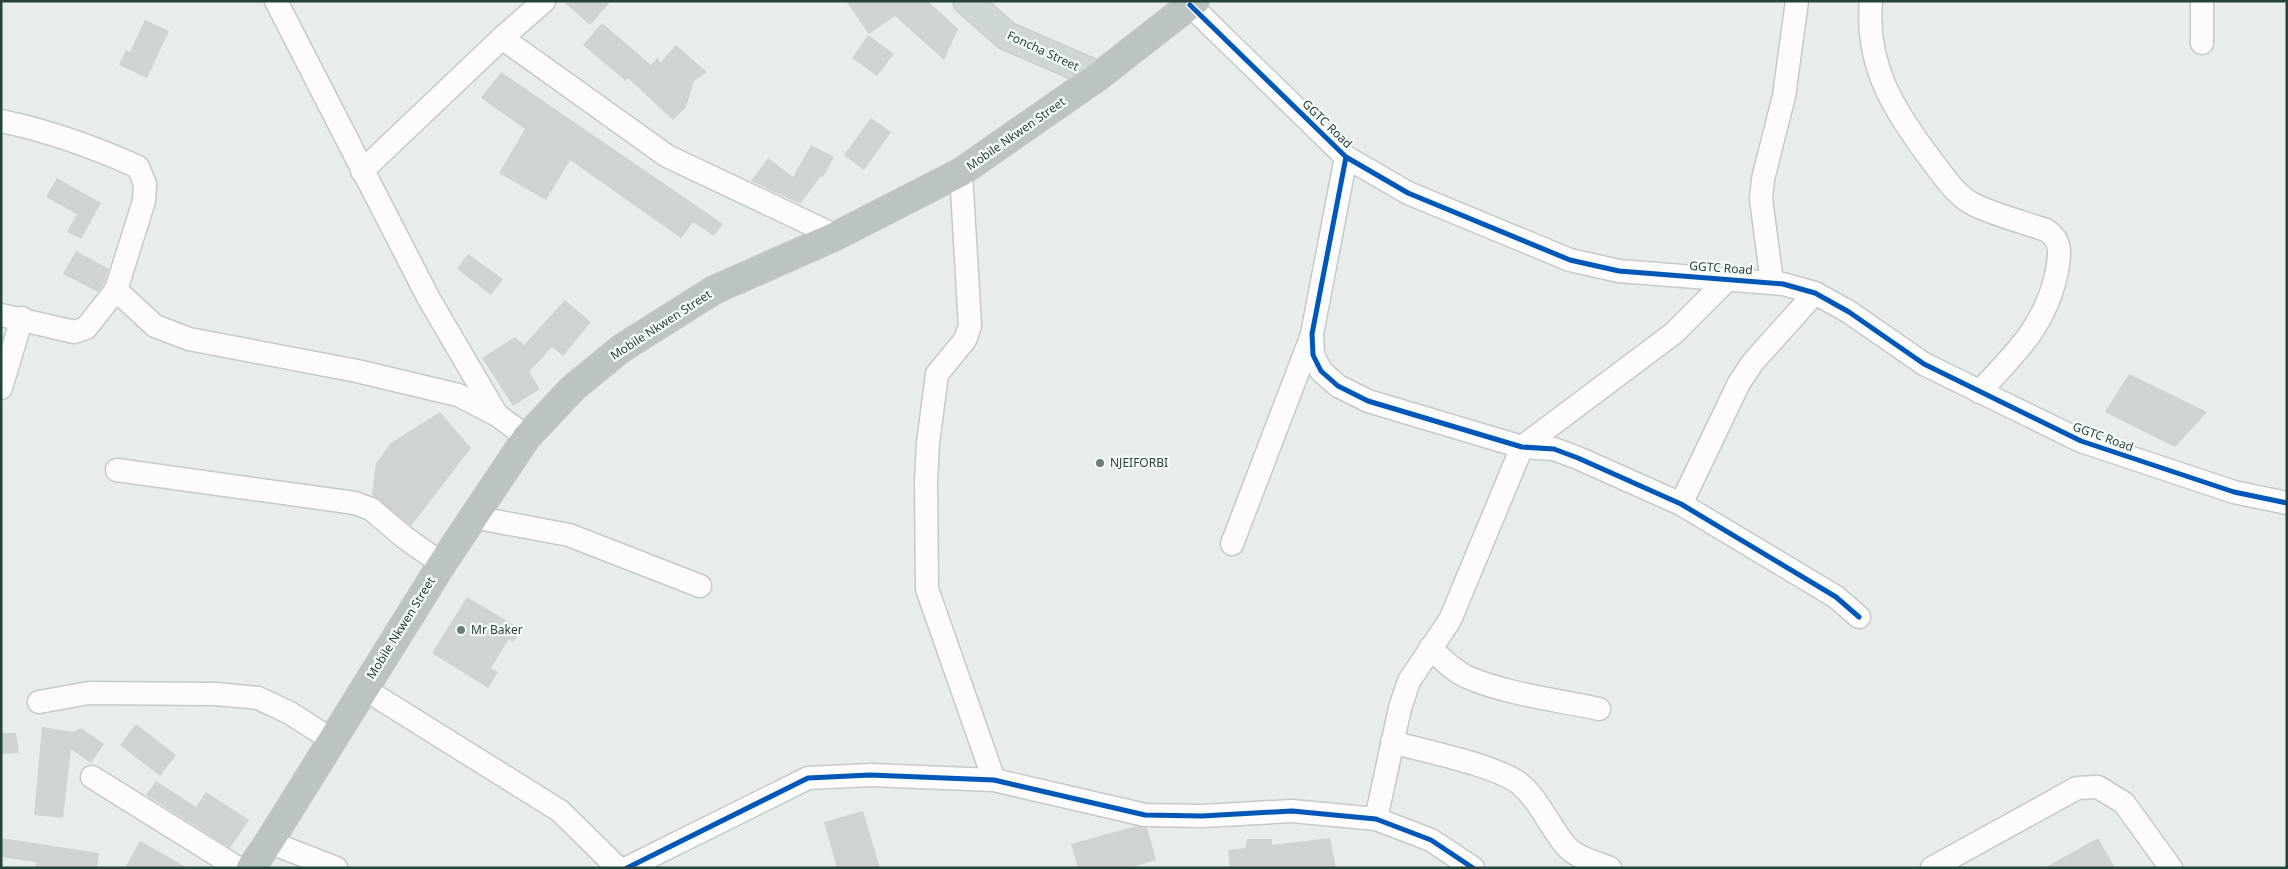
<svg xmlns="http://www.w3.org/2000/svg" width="2288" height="869" viewBox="0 0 2288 869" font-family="'Noto Sans',sans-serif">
<rect width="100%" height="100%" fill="#e8edeb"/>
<g fill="#cfd4d2">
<path d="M563 1H611L590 25Z"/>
<path d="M846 1H928L958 29 944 60 895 16 869 34Z"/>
<path d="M145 20 169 31 147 78 119 65 126 50 130 52Z"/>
<path d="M602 23 651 65 658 57 660 63 676 45 707 72 694 81 686 107 673 120 628 78 626 81 583 45Z"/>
<path d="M868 35 894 54 877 76 852 58Z"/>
<path d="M501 72 723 224 714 236 693 222 681 238 570 160 546 200 499 173 525 129 481 98Z"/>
<path d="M871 118 891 132 864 170 844 155Z"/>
<path d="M811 145 834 157 823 177 821 176 800 204 751 181 768 158 793 177Z"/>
<path d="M57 178 101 203 81 239 67 232 77 214 46 197Z"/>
<path d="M76 251 109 269 104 284 98 292 63 274Z"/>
<path d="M468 254 503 279 491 295 457 269Z"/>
<path d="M565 300 591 322 563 356 552 347 529 372 540 389 513 406 482 358 515 337 524 345Z"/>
<path d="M2129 374 2207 412 2175 447 2105 412Z"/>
<path d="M440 412 471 448 411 526 372 495 376 463 391 443Z"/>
<path d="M467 597 522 630 513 642 509 639 491 668 498 672 488 688 432 653Z"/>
<path d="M136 724 176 755 160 776 120 745Z"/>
<path d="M42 727 73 732 81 728 104 744 91 763 71 749 63 818 34 815Z"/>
<path d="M1 733H16L19 753 1 754Z"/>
<path d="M156 781 196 807 206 792 249 820 230 848 146 795Z"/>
<path d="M863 811 880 868H837L824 822Z"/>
<path d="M1136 826 1147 828 1156 860 1129 868H1078L1071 844Z"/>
<path d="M1 838 99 853 97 868H35L36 862 1 857Z"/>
<path d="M1330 838 1336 868H1230L1228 850 1245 848 1247 839H1272V845Z"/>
<path d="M2098 838 2115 868H2044Z"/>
<path d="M140 841 188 868H125Z"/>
</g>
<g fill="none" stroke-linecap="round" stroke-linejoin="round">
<defs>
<g id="minor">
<path d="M276 1 429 299 497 415 527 437"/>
<path d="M1871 1C1865 66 1895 112 1932 161 1943 175 1955 194 1971 203 1988 213 2026 223 2046 230 2062 240 2060 254 2057 271 2046 325 2016 353 1979 392"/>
<path d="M2202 1V43"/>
<path d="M1190 5 1346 157 1408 193 1570 260 1619 271 1783 284 1815 293 1849 312 1924 364 2081 441 2234 492 2287 503"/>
<path d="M502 38 667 156 836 236"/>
<path d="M1 121C49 131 94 147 138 167L145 184 144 201 116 290 155 326 189 339 357 371 458 395 497 415"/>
<path d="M1346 157 1312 334 1313 355 1321 371 1338 386 1368 401 1522 447 1554 449 1578 458 1681 504 1836 597 1859 617"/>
<path d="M362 171 502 38 544 1"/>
<path d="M961 172 970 326 965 340 937 374 928 443 926 481 927 589 994 780"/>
<path d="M1772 282 1761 199 1763 179 1784 96 1797 1"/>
<path d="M1 315 74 332 86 328 116 290"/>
<path d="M1 388 22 318"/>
<path d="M117 470 355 503 371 509 404 537 442 564"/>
<path d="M1681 504 1739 383 1753 362 1815 293"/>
<path d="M473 517 569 535 700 586"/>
<path d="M1232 544 1312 335"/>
<path d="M1430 648C1442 659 1452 670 1467 677 1506 694 1557 700 1599 709"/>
<path d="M363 688 560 811 618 868"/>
<path d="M39 702 89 693 216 694 258 698 290 713 332 740"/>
<path d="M1392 742C1424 751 1496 765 1520 784 1540 801 1549 826 1566 846 1577 858 1595 862 1610 868"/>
<path d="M92 777 238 868"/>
<path d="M1376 819 1400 708 1409 681 1450 620 1522 447 1674 333 1728 279"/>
<path d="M269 842 336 868"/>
<path d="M627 868 808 778 870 775 994 780 1145 815 1202 816 1292 811 1376 819 1431 840 1473 868"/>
<path d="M1932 868 2077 788 2098 787 2124 803 2171 868"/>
</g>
<path id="major" d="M967 1 1007 36 1099 76"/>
<path id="highway" d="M251 868 269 842 442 564 527 437 573 388 622 348 714 290 836 236 961 172 1099 76 1195 1"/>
</defs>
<use href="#minor" stroke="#c5cac8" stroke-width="25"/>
<use href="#major" stroke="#c3ccc9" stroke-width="30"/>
<use href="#highway" stroke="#c3ccc9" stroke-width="30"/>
<use href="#minor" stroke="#fcfcfc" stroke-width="22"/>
<use href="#major" stroke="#cfd7d5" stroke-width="28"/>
<use href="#highway" stroke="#bcc4c2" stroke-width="28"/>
<defs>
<g id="cycleway">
<path d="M1190 5 1346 157 1408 193 1570 260 1619 271 1783 284 1815 293 1849 312 1924 364 2081 441 2234 492 2287 503"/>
<path d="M1346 157 1312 334 1313 355 1321 371 1338 386 1368 401 1522 447 1554 449 1578 458 1681 504 1836 597 1859 617"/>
<path d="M627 868 808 778 870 775 994 780 1145 815 1202 816 1292 811 1376 819 1431 840 1473 868"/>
</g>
</defs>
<use href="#cycleway" stroke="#f7fbf9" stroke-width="8"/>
<use href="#cycleway" stroke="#0057b8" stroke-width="5"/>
</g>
<g fill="#697e78" stroke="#f7fbf9" stroke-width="2">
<circle cx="1100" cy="463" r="5"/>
<circle cx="461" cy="630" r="5"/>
</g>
<g text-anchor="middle" stroke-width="4.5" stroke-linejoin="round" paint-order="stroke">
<g font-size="12" fill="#24423a" stroke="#f7fbf9">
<text transform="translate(1043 51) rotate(25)" y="4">Foncha Street</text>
<text transform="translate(1327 124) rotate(44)" y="4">GGTC Road</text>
<text transform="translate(1016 134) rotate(-35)" y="4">Mobile Nkwen Street</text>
<text transform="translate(1721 268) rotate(4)" y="4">GGTC Road</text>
<text transform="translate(661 325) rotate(-33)" y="4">Mobile Nkwen Street</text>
<text transform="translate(2103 437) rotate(20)" y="4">GGTC Road</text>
<text transform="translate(401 628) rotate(-58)" y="4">Mobile Nkwen Street</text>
</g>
<g font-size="12" fill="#24423a" stroke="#f7fbf9" text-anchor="start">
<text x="1110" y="467">NJEIFORBI</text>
<text x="471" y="634">Mr Baker</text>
</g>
</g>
<rect width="2288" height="869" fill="none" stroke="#24423a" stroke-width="5"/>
</svg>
